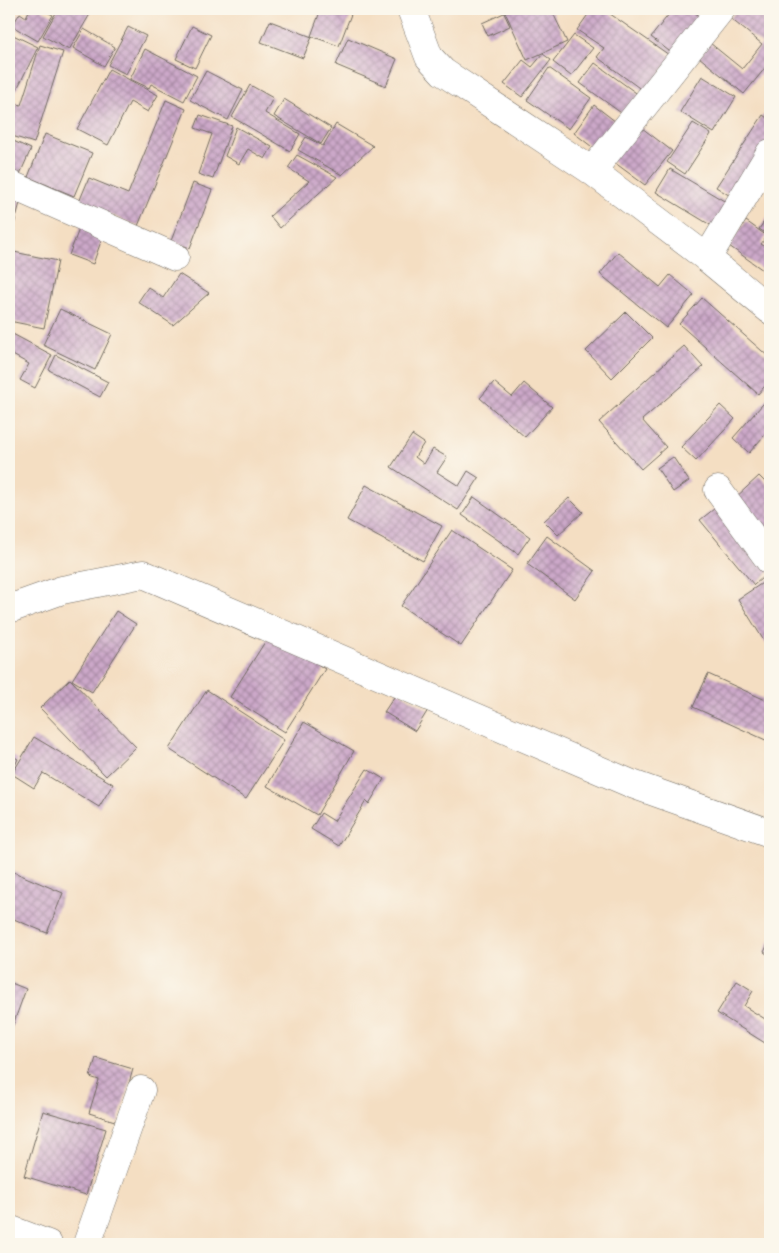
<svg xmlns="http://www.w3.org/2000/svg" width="779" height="1253" viewBox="0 0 779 1253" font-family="Itim,sans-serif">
<defs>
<pattern id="building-cross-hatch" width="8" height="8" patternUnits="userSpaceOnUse" patternTransform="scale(1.25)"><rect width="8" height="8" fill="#cca8c9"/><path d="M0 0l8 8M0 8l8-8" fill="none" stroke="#a689a3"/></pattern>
</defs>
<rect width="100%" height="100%" fill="#fbf7ec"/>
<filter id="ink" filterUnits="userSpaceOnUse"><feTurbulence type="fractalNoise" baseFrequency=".02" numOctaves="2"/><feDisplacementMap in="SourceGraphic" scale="10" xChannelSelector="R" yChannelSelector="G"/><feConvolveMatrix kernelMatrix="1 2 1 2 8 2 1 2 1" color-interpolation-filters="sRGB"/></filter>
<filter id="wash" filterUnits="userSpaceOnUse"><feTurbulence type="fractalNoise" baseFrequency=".0096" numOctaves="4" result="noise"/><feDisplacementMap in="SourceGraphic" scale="20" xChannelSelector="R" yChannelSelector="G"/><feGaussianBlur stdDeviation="1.12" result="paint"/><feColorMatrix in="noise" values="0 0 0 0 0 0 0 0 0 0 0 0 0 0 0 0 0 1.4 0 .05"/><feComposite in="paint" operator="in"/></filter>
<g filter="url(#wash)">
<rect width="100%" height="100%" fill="#f4dec2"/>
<g id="blocks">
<g fill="url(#building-cross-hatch)">
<path d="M30 9H41L53 15 38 41 12 26 20 13 26 17Z"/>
<path d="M58 9H93L69 50 43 36Z"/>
<path d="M321 9H353L339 46 311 36Z"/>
<path d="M512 9H551L567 42 527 60 505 12Z"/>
<path d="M592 9H603L672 57 646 93 597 57 604 48 577 30Z"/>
<path d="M673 9H690L706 21 678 58 651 37Z"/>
<path d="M738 9H760L770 17V62L744 94 699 57 710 43 742 69 762 44 730 18Z"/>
<path d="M504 13 510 26 488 36 482 23Z"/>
<path d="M270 21 312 37 303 58 261 42Z"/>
<path d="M192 26 211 35 195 68 176 59Z"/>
<path d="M128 27 146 36 126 74 108 65Z"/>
<path d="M84 29 115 47 104 66 73 48Z"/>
<path d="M9 33 38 47 16 91 9 87Z"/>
<path d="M574 35 593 48 571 76 553 62Z"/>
<path d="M348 38 397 59 386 86 336 65Z"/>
<path d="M40 45 63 52 34 143 9 135V101L21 105Z"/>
<path d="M145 49 197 76 184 101 151 84 149 88 130 79Z"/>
<path d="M543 54 551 60 522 97 504 84 523 60 532 67Z"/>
<path d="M595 63 643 98 628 118 580 83Z"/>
<path d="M549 68 591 98 569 129 527 100Z"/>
<path d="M109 69 158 95 148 112 130 102 108 145 77 129Z"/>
<path d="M206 71 243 90 228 120 190 100Z"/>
<path d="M702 76 736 97 714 133 680 112Z"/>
<path d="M250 85 273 98 265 113 300 134 290 151 232 117Z"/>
<path d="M284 99 331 128 321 144 274 116Z"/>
<path d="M166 100 186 109 138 226 79 202 89 178 128 194Z"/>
<path d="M594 105 620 125 600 153 574 133Z"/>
<path d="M200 115 232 126 213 179 198 174 212 134 195 128Z"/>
<path d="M763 115 770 120V143L735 199 716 187Z"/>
<path d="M633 121 672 151 645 185 607 157Z"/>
<path d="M693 123 711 134 685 174 667 162Z"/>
<path d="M336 124 373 146 342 175 298 150 306 137 323 146Z"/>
<path d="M236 127 272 147 265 159 248 149 239 164 225 156Z"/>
<path d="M45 134 92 153 74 196 28 177Z"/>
<path d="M9 139 31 149 20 174 9 170Z"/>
<path d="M297 155 337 177 280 228 270 216 309 181 288 168Z"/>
<path d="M670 169 731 205 717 229 656 192Z"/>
<path d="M193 183 212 190 190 248 171 241Z"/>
<path d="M9 196 21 199 9 244Z"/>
<path d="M770 213V236L759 229Z"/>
<path d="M746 221 767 236 761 244 770 250V275L729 246Z"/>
<path d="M81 224 104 233 93 264 69 255Z"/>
<path d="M9 251 58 261 44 328 9 321Z"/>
<path d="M618 252 660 287 670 275 694 295 666 328 600 274Z"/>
<path d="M179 274 209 293 173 325 138 302 148 287 163 298Z"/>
<path d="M702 298 770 358V380L758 394 679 324Z"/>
<path d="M60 309 112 334 95 370 43 345Z"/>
<path d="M626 312 652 338 612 378 586 351Z"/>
<path d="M9 332 52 355 35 388 20 380 29 364 9 353Z"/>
<path d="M684 346 703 367 642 420 666 447 641 469 599 422Z"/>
<path d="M56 355 108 382 100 397 49 370Z"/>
<path d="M494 382 512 397 524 383 552 407 525 437 480 398Z"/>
<path d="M770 396V429L749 453 733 438Z"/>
<path d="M720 405 735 419 696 461 681 447Z"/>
<path d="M412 435 424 443 415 457 424 464 433 449 447 457 437 472 459 486 468 471 479 478 458 510 391 467Z"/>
<path d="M673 457 689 481 673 492 657 468Z"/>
<path d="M759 476 770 487V538L734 499Z"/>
<path d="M366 485 442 526 423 561 347 520Z"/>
<path d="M474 497 530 537 518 554 462 515Z"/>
<path d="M569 498 583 512 558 535 544 521Z"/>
<path d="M719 505 770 571 754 585 700 520Z"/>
<path d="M452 530 512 570 461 646 401 606Z"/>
<path d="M547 536 595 571 575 599 527 564Z"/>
<path d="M770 578V642L766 644 738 599Z"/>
<path d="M116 611 136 624 92 692 72 680Z"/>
<path d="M270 634 325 669 285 732 230 697Z"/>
<path d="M708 674 770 702V742L693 707Z"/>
<path d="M70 679 136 747 106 776 40 708Z"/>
<path d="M207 690 284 740 246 799 169 749Z"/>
<path d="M398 691 428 710 415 731 384 712Z"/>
<path d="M304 722 354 751 317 815 267 786Z"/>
<path d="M34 737 113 784 99 807 43 773 34 788 12 774Z"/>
<path d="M9 754 18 759 9 778Z"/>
<path d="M367 769 384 779 369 804 366 801 339 846 311 829 321 813 334 821Z"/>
<path d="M9 870 63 893 47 933 9 917Z"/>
<path d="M770 940V956L764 952Z"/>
<path d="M737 981 753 991 744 1006 770 1022V1034L765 1043 717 1013Z"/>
<path d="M9 982 26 989 9 1036Z"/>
<path d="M96 1058 133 1069 118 1122 89 1113 99 1080 90 1077Z"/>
<path d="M43 1111 106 1129 86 1195 24 1176Z"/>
</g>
</g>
</g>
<g filter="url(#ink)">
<use href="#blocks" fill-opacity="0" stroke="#716a60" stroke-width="1"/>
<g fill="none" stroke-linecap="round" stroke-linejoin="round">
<defs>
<g id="minor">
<path d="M411 9 429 57 443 72 592 171 707 258 770 310"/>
<path d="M592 171 721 9"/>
<path d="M9 184 175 257"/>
<path d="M707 258 770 153"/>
<path d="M718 490 770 561"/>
<path d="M9 609 62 590 143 574 632 784 770 833"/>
<path d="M9 1229 48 1244"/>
<path d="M87 1244 141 1090"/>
</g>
</defs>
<use href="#minor" stroke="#716a60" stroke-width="29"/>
<use href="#minor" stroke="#fff" stroke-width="28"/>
</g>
</g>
<rect width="779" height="1253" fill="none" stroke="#fbf7ec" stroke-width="30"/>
</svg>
